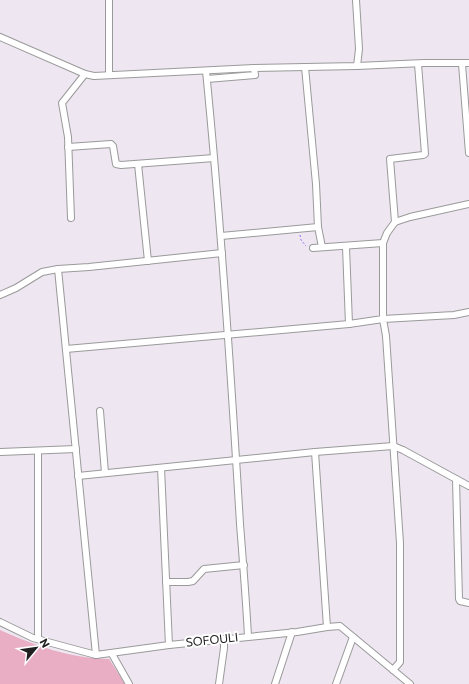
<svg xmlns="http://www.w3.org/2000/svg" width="469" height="684" viewBox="0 0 469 684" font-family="Commissioner,sans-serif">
<rect width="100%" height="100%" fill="#eee6f0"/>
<path fill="#e9adc4" d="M0 630C33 645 72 659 109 659L125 684H0Z"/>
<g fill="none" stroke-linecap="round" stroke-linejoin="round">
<defs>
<g id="minor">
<path d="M109 0V75"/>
<path d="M0 37 85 74 94 76 254 68 357 66 359 49 356 0"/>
<path d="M462 64 469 153"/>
<path d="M357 66 424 63H469"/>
<path d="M305 67 316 184 318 227 322 247"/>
<path d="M206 71C221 222 231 373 240 524 243 562 246 599 248 636"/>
<path d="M207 79 255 75 254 68"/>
<path d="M68 147 111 144 113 146 116 164 121 165 214 158"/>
<path d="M138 164 148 261"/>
<path d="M71 218 68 137 62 103 85 74"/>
<path d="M395 222 390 159 423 155 425 154 418 64"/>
<path d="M221 236 318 227"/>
<path d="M346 247 349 324"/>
<path d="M313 248 383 243"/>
<path d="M58 269 96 655"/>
<path d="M0 295 16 288 42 272 58 269 89 267 222 253"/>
<path d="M66 349 349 324 383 319V243L387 233 395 222 410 217 469 204"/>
<path d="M100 411 105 473"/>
<path d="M38 451V639"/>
<path d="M0 452 76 449"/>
<path d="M315 452 327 627"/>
<path d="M161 468 169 645"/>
<path d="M78 476 315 452 393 446 403 450 456 479 459 599 460 601 469 603"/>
<path d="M456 479 469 486"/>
<path d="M166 582H188L193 581 204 569 244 565"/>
<path d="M0 622 33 638 96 655 169 645 297 632 327 627 340 626 410 684"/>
<path d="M112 654 129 684"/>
<path d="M393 670 400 662V543L386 336 383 319 454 315 469 312"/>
<path d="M219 684 224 648V639"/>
<path d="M275 684 292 632"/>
<path d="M336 684 353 637"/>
</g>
</defs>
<use href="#minor" stroke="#9a9a9a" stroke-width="8"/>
<path stroke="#8e70f7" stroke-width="1" stroke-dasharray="2 2" stroke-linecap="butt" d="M300 235 301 240 306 246"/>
<use href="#minor" stroke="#fff" stroke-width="6"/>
</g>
<g text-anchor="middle" stroke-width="4" stroke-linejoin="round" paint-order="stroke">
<g font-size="12" fill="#202020" stroke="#fff">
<text transform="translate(212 640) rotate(-6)" y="4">SOFOULI</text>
</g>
</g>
<g transform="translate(36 648) rotate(61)" stroke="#ffffff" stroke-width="3" paint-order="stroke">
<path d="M0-3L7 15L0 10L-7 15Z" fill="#202020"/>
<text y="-6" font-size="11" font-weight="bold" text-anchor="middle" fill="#202020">N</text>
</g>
</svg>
